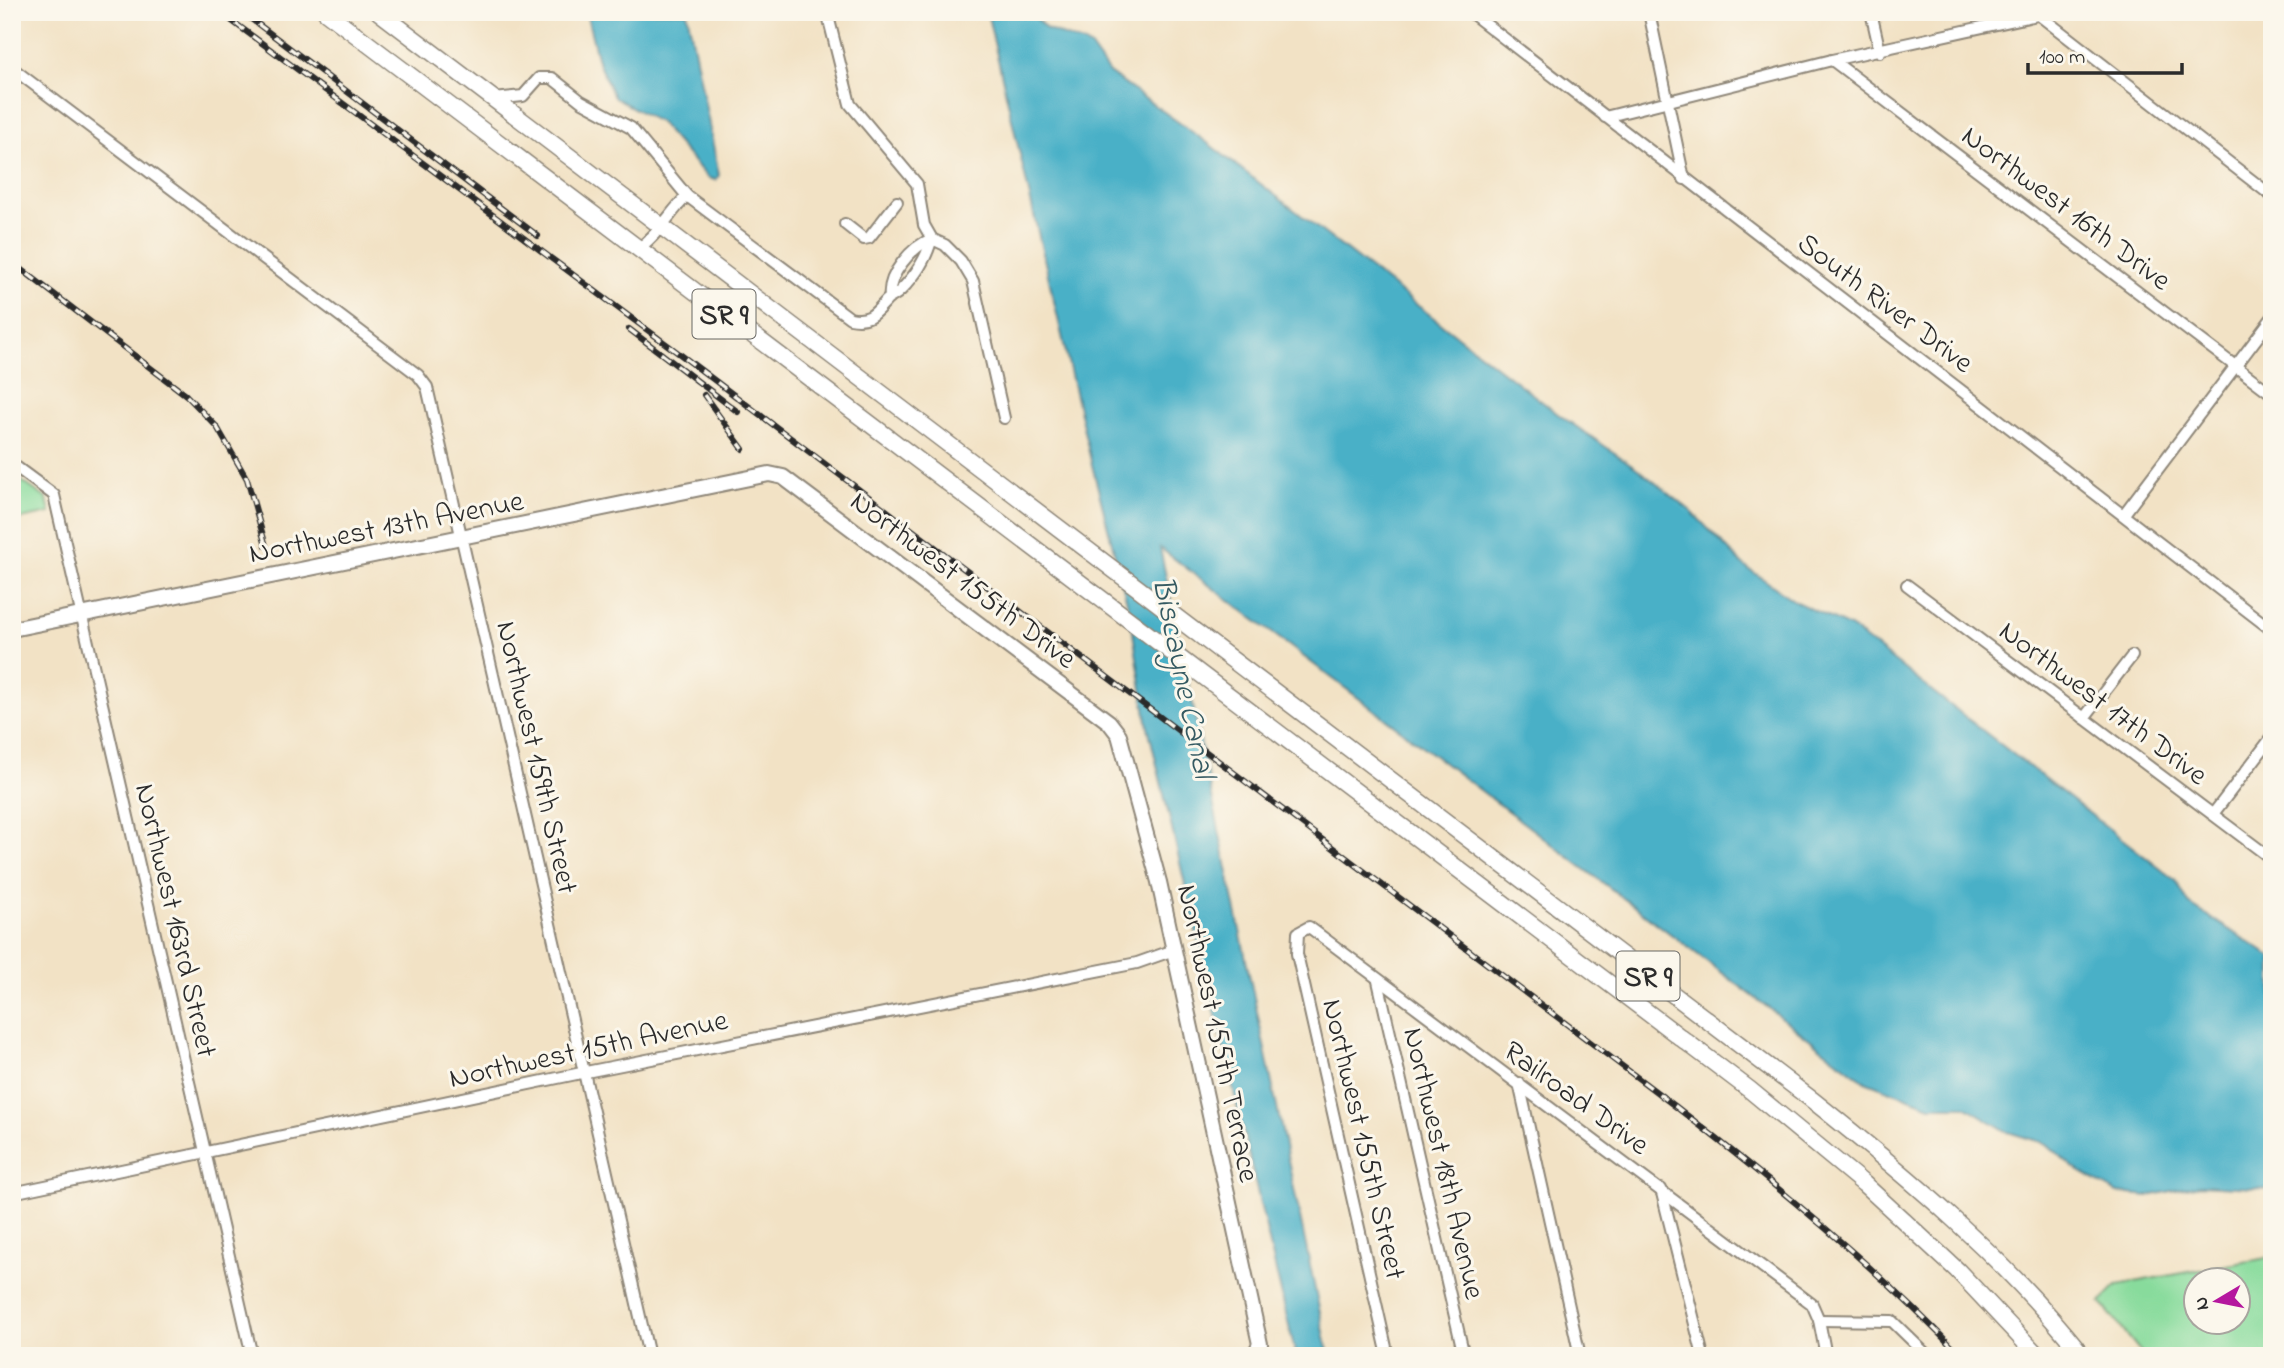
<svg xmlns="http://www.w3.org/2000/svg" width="2284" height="1368" viewBox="0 0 2284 1368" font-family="'Indie Flower',sans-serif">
<rect width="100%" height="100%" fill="#fbf7ec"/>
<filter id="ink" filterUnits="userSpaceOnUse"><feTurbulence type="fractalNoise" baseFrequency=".0143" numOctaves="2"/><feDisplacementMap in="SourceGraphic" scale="14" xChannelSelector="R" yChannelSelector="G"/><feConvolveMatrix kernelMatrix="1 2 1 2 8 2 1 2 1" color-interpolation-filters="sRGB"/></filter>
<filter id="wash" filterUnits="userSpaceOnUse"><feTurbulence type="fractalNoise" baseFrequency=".00686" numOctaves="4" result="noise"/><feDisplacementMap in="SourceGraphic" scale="28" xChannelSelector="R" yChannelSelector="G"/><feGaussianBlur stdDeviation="1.57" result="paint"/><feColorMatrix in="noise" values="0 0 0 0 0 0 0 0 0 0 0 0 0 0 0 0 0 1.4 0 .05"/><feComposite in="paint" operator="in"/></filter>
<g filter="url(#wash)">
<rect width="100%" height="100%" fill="#f2e2c5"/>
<g fill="#88db9c" stroke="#5a8364" stroke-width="2" fill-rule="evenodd">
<path d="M12 474 47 499 50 513 12 521Z"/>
<path d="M2272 1257V1356H2144L2100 1302 2117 1285ZM2196 1280H2238V1322H2196Z"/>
</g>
<g fill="#48b0c7" stroke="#3a6e79" stroke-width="2">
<path d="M586 12H687L719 175 716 180 708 178 660 123 614 97 599 65Z"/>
<path d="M987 12H1030L1046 29 1090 46 1109 73 1205 141 1558 414 1638 469 1691 511 1743 565 1796 602 1850 627 2176 881 2189 904 2272 957V1189L2199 1185 2149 1196 2117 1193 2074 1168 2047 1144 2008 1132 1965 1106H1930L1865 1081 1160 548 1329 1356H1296L1148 727 1130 614 1091 461Z"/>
</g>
</g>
<g filter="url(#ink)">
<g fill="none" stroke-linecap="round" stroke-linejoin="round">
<defs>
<g id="street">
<path d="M827 12 850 104 917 184 924 225 932 239 945 245 961 261 973 281 1004 418"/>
<path d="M1470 12 2272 630"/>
<path d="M1649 12 1684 179"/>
<path d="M1871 12 1880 52"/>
<path d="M2039 15 2272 196"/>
<path d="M1832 60 2272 394"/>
<path d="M12 68 418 375 427 387 649 1356"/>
<path d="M494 99 523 96 539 78H552L581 101 631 128 687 196 850 318C870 322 874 314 887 300 891 296 896 296 900 291 916 275 925 261 932 239"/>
<path d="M1605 117 1832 60 2051 12"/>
<path d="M845 224 864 239 869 238 897 202"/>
<path d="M637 249C655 239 671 211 687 196"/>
<path d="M890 297C887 275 912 246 932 239"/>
<path d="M12 464 54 495 252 1356"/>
<path d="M2124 514 2272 318"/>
<path d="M1907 585 2272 859"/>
<path d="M2084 718 2132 656"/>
<path d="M2213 814 2272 737"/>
<path d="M1378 981 1464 1356"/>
<path d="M1519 1083 1580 1356"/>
<path d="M1661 1189 1703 1356"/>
<path d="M12 1193 586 1072 1137 963 1174 950"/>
<path d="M1819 1320 1892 1321 1928 1356"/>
<path d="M1388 1356 1297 954 1298 933 1309 927 1812 1304 1819 1320 1826 1356"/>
</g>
<path id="secondary" d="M12 629 769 474 783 477 1109 722 1119 735 1159 882 1260 1344 1254 1356"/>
<g id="primary">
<path d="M326 12 1750 1090 1864 1184 1957 1270 2038 1356"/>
<path d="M379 12 1811 1099C1909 1177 2005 1258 2083 1356"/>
</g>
</defs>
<use href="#street" stroke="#8e8678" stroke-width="14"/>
<use href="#secondary" stroke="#8e8678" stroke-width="18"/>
<use href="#primary" stroke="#8e8678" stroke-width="19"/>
<use href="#street" stroke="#fff" stroke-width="10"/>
<use href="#secondary" stroke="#fff" stroke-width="14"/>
<use href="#primary" stroke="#fff" stroke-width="16"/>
<defs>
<g id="rail">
<path d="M220 12 677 352 1675 1106C1775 1184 1873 1264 1961 1356"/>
<path d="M242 12 538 236"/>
<path d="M12 262 186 395 217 427 247 479 266 546"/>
<path d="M629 329 738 412"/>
<path d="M704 395 743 449"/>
</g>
</defs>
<use href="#rail" stroke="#2b2b2b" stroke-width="6"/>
<use href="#rail" stroke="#fbf7ec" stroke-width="3.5" stroke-dasharray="10" stroke-linecap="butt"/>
</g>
</g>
<g text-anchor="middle" stroke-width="6" stroke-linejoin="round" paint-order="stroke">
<g fill="#fbf7ec" stroke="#696865" stroke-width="2">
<rect x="692.5" y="289.5" width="63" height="49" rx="5"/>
<rect x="1616.5" y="951.5" width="63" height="49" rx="5"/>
</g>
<g font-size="28" font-weight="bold" fill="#2b2b2b">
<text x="724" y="324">SR 9</text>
<text x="1648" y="986">SR 9</text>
</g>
<g font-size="30" fill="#2b2b2b" stroke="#fbf7ec">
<text transform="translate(2067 207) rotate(37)" y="10">Northwest 16th Drive</text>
<text transform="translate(1886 302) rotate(37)" y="10">South River Drive</text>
<text transform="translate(386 526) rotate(-11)" y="10">Northwest 13th Avenue</text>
<text transform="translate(964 579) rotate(37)" y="10">Northwest 155th Drive</text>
<text transform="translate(2104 702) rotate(37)" y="10">Northwest 17th Drive</text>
<text transform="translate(538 757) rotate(77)" y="10">Northwest 159th Street</text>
<text transform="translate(177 920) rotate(77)" y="10">Northwest 163rd Street</text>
<text transform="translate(1219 1033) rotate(78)" y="10">Northwest 155th Terrace</text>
<text transform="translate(588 1048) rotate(-12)" y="10">Northwest 15th Avenue</text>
<text transform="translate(1577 1097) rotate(36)" y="10">Railroad Drive</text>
<text transform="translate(1365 1139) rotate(77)" y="10">Northwest 155th Street</text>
<text transform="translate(1445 1163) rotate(77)" y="10">Northwest 18th Avenue</text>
</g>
<g font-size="32" font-style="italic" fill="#355a62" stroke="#fbf7ec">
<text transform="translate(1185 677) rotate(78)" y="11">Biscayne Canal</text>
</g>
</g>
<rect width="2284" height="1368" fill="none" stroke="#fbf7ec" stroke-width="42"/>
<g transform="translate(2217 1301) rotate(260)"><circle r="33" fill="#fbf7ec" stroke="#a8a59f" stroke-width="2"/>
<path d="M0-5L12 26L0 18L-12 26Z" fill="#b5179e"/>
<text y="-10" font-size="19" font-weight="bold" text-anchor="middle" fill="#2b2b2b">N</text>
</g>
<path d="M2028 63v10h154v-10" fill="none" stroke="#2b2b2b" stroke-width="3.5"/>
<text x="2039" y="63" font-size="21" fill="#2b2b2b" stroke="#fbf7ec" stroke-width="5" paint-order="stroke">100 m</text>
</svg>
